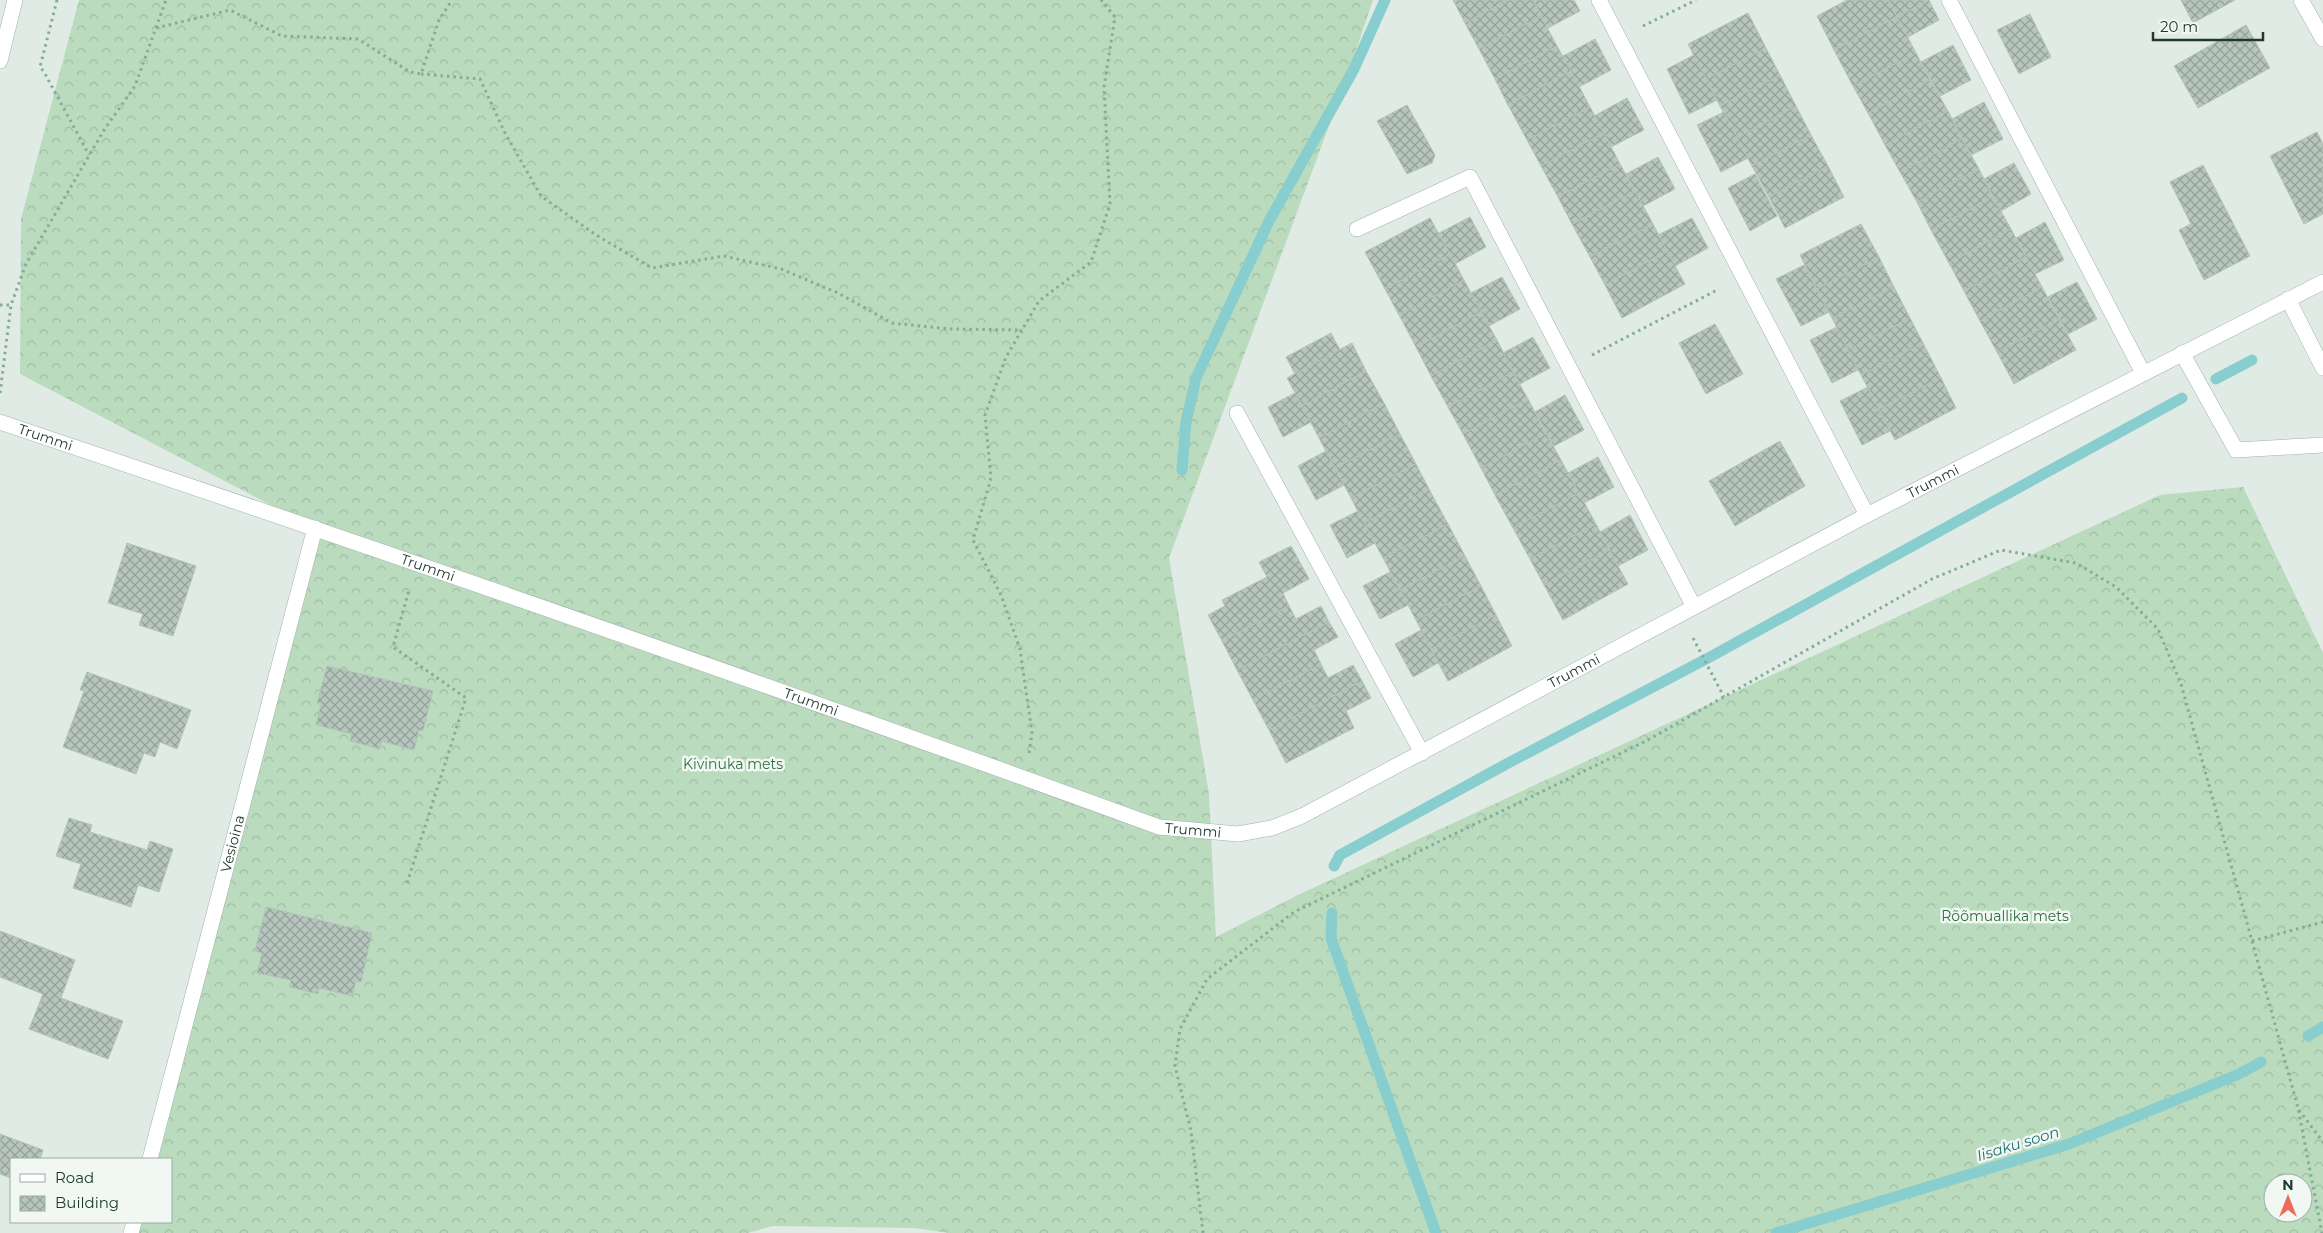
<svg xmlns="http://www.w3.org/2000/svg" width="2323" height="1233" viewBox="0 0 2323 1233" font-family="Montserrat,sans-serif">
<defs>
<pattern id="forest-crowns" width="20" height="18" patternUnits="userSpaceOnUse" patternTransform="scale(1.25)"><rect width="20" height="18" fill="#badbbe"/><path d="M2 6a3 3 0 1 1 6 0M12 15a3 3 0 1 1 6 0" fill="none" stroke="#a0bda4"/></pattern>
<pattern id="building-cross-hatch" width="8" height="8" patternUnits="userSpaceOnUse" patternTransform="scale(1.25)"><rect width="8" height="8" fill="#b6c5bd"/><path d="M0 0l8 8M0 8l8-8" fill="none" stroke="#94a19a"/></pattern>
</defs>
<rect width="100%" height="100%" fill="#e0ebe5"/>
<path fill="url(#forest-crowns)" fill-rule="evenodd" d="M79 0H1373L1346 80 1169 558 1209 794 1216 937 1300 894 2160 495 2243 487 2323 653V1233H949L914 1228 773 1226 748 1233H131L134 1222H171V1159H150L315 528 20 374 21 219ZM2273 1183H2303V1213H2273Z"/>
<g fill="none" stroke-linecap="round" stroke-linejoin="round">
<g stroke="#89cece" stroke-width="11">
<path d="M2216 379 2252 360"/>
<path d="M1182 470 1186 422 1196 378 1269 221 1354 69 1385 0"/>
<path d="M1334 866 1340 855 1512 761 1710 657 2182 398"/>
<path d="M1332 913 1331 938 1436 1233"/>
<path d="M2308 1036 2323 1027"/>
<path d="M1776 1233 2069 1144 2239 1074 2261 1062"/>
</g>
</g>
<g fill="url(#building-cross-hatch)" stroke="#b3c4ba">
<path d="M1453 0H1508L1465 23Z"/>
<path d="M1508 0H1533L1541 16 1479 49 1465 23Z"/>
<path d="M1533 0H1574L1580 11 1548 28Z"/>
<path d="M1847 0H1888L1897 17 1834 50 1817 16Z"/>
<path d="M1888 0H1929L1897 17Z"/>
<path d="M1929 0 1939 20 1908 37 1897 17Z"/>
<path d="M2181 0H2235L2193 23Z"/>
<path d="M1748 13 1766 48 1706 79 1688 44Z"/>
<path d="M2030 14 2051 57 2019 74 1997 30Z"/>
<path d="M1541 16 1557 46 1495 79 1479 49Z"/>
<path d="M1897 17 1916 53 1853 86 1834 50Z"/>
<path d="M2246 25 2270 68 2198 108 2174 66Z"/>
<path d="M1595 39 1611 70 1579 87 1563 56Z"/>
<path d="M1953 45 1971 80 1940 96 1921 62Z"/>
<path d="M1557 46 1571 71 1508 105 1495 79Z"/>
<path d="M1766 48 1780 75 1720 106 1706 79Z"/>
<path d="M1916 53 1930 80 1868 113 1853 86Z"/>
<path d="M1694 55 1717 100 1689 114 1667 69Z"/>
<path d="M1571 71 1590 107 1527 140 1508 105Z"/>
<path d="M1780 75 1796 106 1737 138 1720 106Z"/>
<path d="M1930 80 1948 111 1885 145 1868 113Z"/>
<path d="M1627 98 1644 130 1611 147 1594 116Z"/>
<path d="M1984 102 2003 139 1971 155 1952 119Z"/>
<path d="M1407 105 1435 155 1432 163 1407 174 1377 121Z"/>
<path d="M1796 106 1811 135 1752 166 1737 138Z"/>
<path d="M1590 107 1604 133 1541 166 1527 140Z"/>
<path d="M1948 111 1962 139 1900 172 1885 145Z"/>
<path d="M1724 112 1748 158 1721 172 1697 125Z"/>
<path d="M2317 132 2323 144V214L2304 224 2270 156Z"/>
<path d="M1604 133 1620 164 1558 197 1541 166Z"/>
<path d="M1811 135 1828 166 1769 197 1752 166Z"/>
<path d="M1962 139 1979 169 1917 202 1900 172Z"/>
<path d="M1658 157 1675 189 1643 206 1626 174Z"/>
<path d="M2014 163 2031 194 2001 211 1984 179Z"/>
<path d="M1620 164 1635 191 1572 224 1558 197Z"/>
<path d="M2203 165 2250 256 2204 280 2179 230 2191 224 2170 182Z"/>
<path d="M1828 166 1844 197 1785 228 1769 197Z"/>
<path d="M1979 169 1993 197 1931 230 1917 202Z"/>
<path d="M1755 174 1777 216 1750 231 1728 188Z"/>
<path d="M1635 191 1653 224 1590 257 1572 224Z"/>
<path d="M1993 197 2011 229 1949 263 1931 230Z"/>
<path d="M1470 217 1486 247 1455 264 1439 233Z"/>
<path d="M1430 218 1450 254 1385 289 1365 252Z"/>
<path d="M1692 218 1708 248 1675 266 1658 235Z"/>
<path d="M2045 222 2064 260 2035 274 2016 238Z"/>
<path d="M1653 224 1667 251 1605 285 1590 257Z"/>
<path d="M1861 224 1879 257 1817 289 1800 255Z"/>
<path d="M2011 229 2026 257 1964 291 1949 263Z"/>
<path d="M1667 251 1685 284 1622 318 1605 285Z"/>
<path d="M1450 254 1464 280 1399 315 1385 289Z"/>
<path d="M1879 257 1894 287 1832 318 1817 289Z"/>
<path d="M2026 257 2042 287 1980 321 1964 291Z"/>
<path d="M1804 265 1829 312 1801 326 1776 279Z"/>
<path d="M1502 277 1520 309 1489 326 1471 293Z"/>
<path d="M1464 280 1481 312 1416 347 1399 315Z"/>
<path d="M2077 282 2097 319 2068 334 2048 297Z"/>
<path d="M1894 287 1910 318 1848 350 1832 318Z"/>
<path d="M2042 287 2059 319 1997 352 1980 321Z"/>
<path d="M1481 312 1497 340 1431 376 1416 347Z"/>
<path d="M1910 318 1923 343 1861 375 1848 350Z"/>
<path d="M2059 319 2076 350 2014 384 1997 352Z"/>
<path d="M1715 324 1743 374 1706 394 1679 343Z"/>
<path d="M1837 327 1858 370 1832 383 1810 340Z"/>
<path d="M1331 333 1340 350 1295 374 1286 357Z"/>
<path d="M1533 337 1550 368 1520 384 1503 353Z"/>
<path d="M1497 340 1513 372 1448 407 1431 376Z"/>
<path d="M1352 343 1366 371 1302 406 1287 378Z"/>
<path d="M1923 343 1941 378 1879 409 1861 375Z"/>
<path d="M1366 371 1384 403 1319 438 1302 406Z"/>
<path d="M1513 372 1528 399 1463 434 1448 407Z"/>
<path d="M1941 378 1956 408 1895 440 1879 409Z"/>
<path d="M1868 387 1890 431 1862 445 1840 401Z"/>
<path d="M1295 393 1311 422 1283 437 1268 407Z"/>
<path d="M1565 395 1584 430 1554 446 1535 412Z"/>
<path d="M1528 399 1546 433 1481 468 1463 434Z"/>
<path d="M1384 403 1400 434 1335 468 1319 438Z"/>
<path d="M1546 433 1561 460 1495 495 1481 468Z"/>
<path d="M1400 434 1416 464 1351 498 1335 468Z"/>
<path d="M1780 441 1805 486 1735 526 1709 481Z"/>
<path d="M1326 451 1344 485 1316 500 1298 466Z"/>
<path d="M1598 457 1614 487 1584 503 1568 473Z"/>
<path d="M1561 460 1579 493 1513 528 1495 495Z"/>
<path d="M1416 464 1429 489 1364 523 1351 498Z"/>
<path d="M1429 489 1448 524 1383 558 1364 523Z"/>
<path d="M1579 493 1596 524 1530 559 1513 528Z"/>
<path d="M1358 511 1375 543 1347 558 1330 525Z"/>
<path d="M1630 515 1648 550 1618 566 1600 532Z"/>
<path d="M1448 524 1465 556 1400 590 1383 558Z"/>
<path d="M1596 524 1609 550 1544 585 1530 559Z"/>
<path d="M127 543 196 566 173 636 139 625 143 614 108 603Z"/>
<path d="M1291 546 1309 579 1283 593 1289 606 1222 641 1208 615 1225 606 1222 600 1267 577 1259 562Z"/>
<path d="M1609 550 1628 584 1563 620 1544 585Z"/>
<path d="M1465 556 1481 586 1416 620 1400 590Z"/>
<path d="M1390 572 1408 605 1380 619 1363 586Z"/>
<path d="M1481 586 1496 615 1431 649 1416 620Z"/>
<path d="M1289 606 1296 619 1321 606 1329 622 1237 670 1222 641Z"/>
<path d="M1496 615 1512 646 1448 681 1431 649Z"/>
<path d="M1329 622 1338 637 1314 650 1321 664 1253 700 1237 670Z"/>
<path d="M1421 630 1438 663 1413 677 1395 644Z"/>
<path d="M1321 664 1328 678 1353 665 1362 681 1269 730 1253 700Z"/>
<path d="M327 666 433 691 423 731 419 730 414 750 381 741 380 749 350 741 352 734 316 725 321 705 317 703Z"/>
<path d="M87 672 191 710 177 749 160 742 155 757 144 753 136 774 63 747 84 691 80 690Z"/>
<path d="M1362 681 1371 698 1346 711 1354 728 1286 763 1269 730Z"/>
<path d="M69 818 92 825 90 832 147 850 150 841 173 849 159 892 138 885 131 907 73 888 81 864 56 856Z"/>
<path d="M266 907 372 933 361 982 356 981 352 996 319 988 318 994 290 987 291 980 257 973 262 953 255 951Z"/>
<path d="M0 931 75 960 61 998 123 1021 108 1059 29 1029 43 994 0 977Z"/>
<path d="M0 1134 43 1150 40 1159H11V1178L0 1174Z"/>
</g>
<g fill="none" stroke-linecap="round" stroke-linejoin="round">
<defs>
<g id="service">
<path d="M1599 0 1867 515"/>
<path d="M1949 0 2143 373"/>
<path d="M1357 229 1470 177 1694 607"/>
<path d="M2288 299 2323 368"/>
<path d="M1237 413 1422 753"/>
</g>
<g id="minor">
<path d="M2301 0 2323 39"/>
<path d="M2182 353 2236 450 2323 445"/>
<path id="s1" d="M0 422C388 552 775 687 1159 827L1238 834 1272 828 1302 816 1867 515 2323 282"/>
<path id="s2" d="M150 1159 315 528"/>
<path d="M131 1233 134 1222"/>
</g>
<path id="secondary" d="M0 61 15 0"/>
</defs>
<use href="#service" stroke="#a3b2ab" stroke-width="16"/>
<use href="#minor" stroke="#a3b2ab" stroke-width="16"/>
<use href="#secondary" stroke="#9fb6ab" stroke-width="16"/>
<g stroke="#82ad99" stroke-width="3" stroke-dasharray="2.5 4" stroke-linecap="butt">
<path d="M57 0 40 67 44 72 89 155"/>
<path d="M1643 26 1696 0"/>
<path d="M156 28 230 10 282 36 358 39 410 72 421 74 439 20 452 0"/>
<path d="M421 74 480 79 505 133 541 196 596 235 652 268 724 256 781 269 838 293 892 323 950 329 1022 330"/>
<path d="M0 305H11"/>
<path d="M1592 355 1719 289"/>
<path d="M0 393 11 305 26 264 104 130 135 86 166 0"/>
<path d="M1693 638 1724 697"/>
<path d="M1029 753 1032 733 1020 649 1001 595 973 540 991 478 985 415 1006 357 1039 301 1091 262 1110 204 1104 87 1115 17 1101 0"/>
<path d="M407 883 466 698 393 647 409 590"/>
<path d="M2252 941 2323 922"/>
<path d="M2299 1110 2323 1142"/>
<path d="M1203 1233 1191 1131 1175 1066 1180 1029 1207 979 1294 912 1646 741 1932 579 2001 550 2076 563 2116 587 2158 629 2181 684 2252 941 2298 1108 2322 1233"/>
</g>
<use href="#service" stroke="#fff" stroke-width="15"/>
<use href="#minor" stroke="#fff" stroke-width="15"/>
<use href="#secondary" stroke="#fff" stroke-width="15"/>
</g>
<g text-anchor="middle" stroke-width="5" stroke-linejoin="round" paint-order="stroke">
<g font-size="14" fill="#213a30" stroke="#f1f7f3">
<text dy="5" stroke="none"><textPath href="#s1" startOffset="48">Trummi</textPath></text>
<text dy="5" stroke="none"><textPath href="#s1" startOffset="2088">Trummi</textPath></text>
<text dy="5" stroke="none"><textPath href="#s1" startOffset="452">Trummi</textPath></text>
<text dy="5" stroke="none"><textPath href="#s1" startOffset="1682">Trummi</textPath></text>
<text dy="5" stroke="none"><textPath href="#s1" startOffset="858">Trummi</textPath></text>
<text dy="5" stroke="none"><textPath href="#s1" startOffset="1262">Trummi</textPath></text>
<text dy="5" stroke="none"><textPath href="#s2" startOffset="326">Vesioina</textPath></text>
</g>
<g font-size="14" fill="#2d703d" stroke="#f1f7f3">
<text x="733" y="769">Kivinuka mets</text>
<text x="2005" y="921">Rõõmuallika mets</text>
</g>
<g font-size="15" font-style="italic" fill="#1e7274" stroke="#f1f7f3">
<text transform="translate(2018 1144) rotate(-17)" y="5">Iisaku soon</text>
</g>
</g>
<rect x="10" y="1158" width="162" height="65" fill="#f1f7f3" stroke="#9eaba5"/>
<rect x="20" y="1174" width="25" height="8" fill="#ffffff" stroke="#9eaba5"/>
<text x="55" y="1183" font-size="15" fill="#213a30">Road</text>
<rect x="20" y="1196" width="25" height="15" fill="url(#building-cross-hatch)" stroke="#9eaba5"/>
<text x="55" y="1208" font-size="15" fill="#213a30">Building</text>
<g transform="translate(2288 1198)"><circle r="24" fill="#f1f7f3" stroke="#9eaba5"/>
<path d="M0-4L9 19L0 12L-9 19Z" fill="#ee6a5b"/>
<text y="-8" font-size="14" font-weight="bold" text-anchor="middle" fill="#213a30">N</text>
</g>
<path d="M2153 32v8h110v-8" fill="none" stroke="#213a30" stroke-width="2.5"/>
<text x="2160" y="32" font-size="15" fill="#213a30" stroke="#f1f7f3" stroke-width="4" paint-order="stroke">20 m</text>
</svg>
